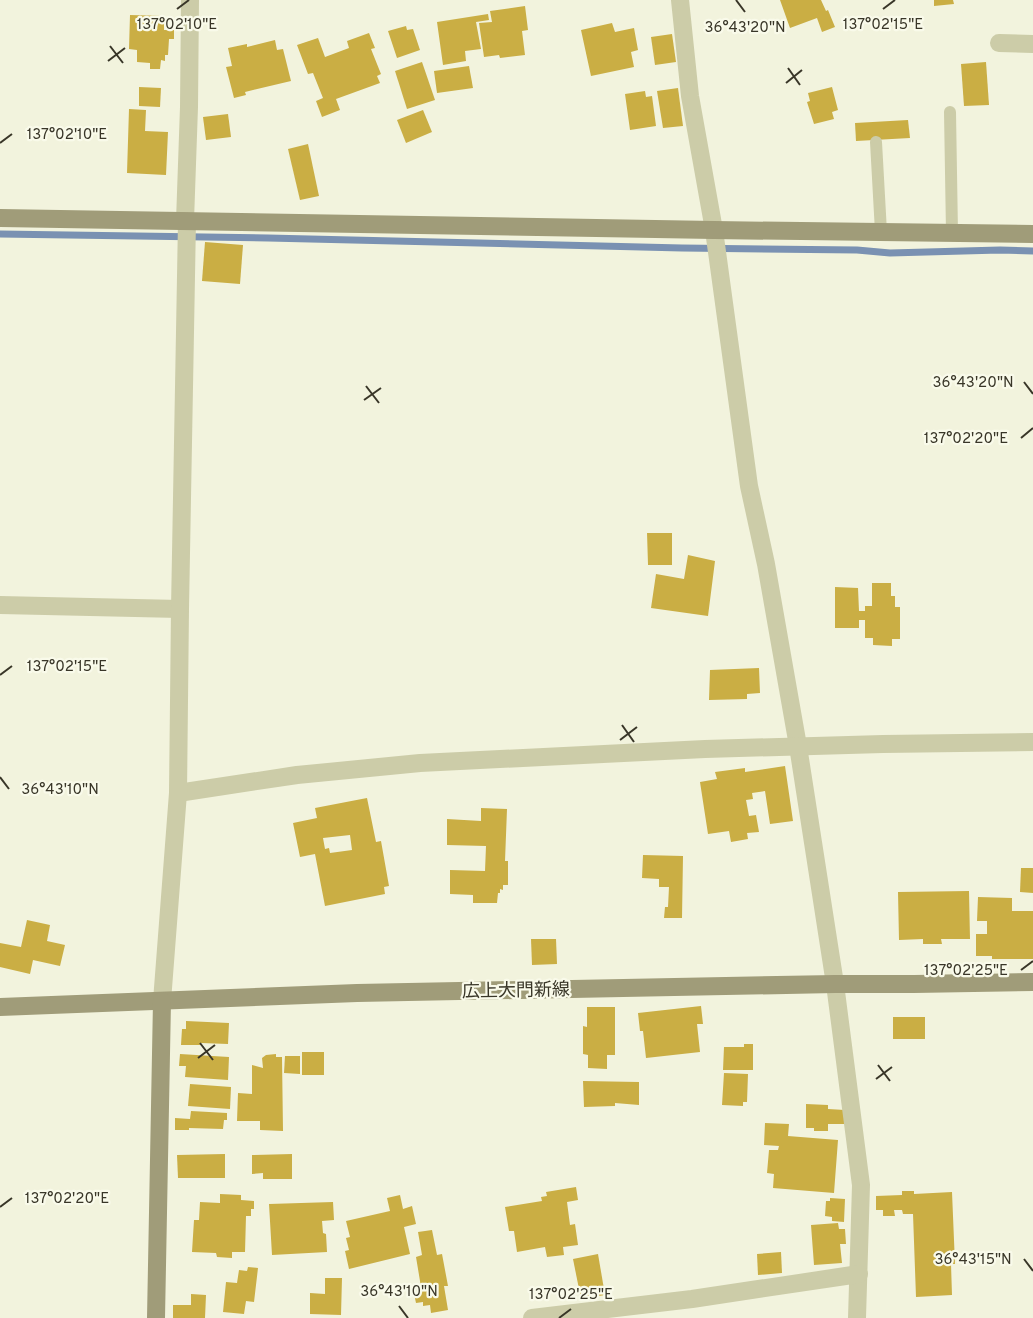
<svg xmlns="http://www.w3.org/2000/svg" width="1033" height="1318" viewBox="0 0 1033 1318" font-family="Overpass,'Noto Sans JP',sans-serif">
<rect width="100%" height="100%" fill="#f2f3dd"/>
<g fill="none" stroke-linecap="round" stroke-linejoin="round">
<path stroke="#7a91b2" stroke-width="7" d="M0 234 268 238 682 248 857 250 890 253 1000 250 1033 251"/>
</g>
<g fill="#caae44" fill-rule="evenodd">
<path d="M780 0H821L826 11 828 10 835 27 822 32 817 18 790 28Z"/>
<path d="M934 0H953L954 4 934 6Z"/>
<path d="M525 6 528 30 522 31 525 55 500 58 499 55 484 57 479 23 492 22 490 11Z"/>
<path d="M488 14 489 20 476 22 481 49 465 51 466 61 443 65 437 22Z"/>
<path d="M130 15 164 16V30H174V39H169L168 55H165V61L161 60 160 69H150V63L137 62V50L129 49Z"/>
<path d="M612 23 615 32 634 28 638 50 631 52 634 67 591 76 581 30Z"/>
<path d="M406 26 407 30 413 29 420 50 397 58 388 31Z"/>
<path d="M369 33 375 48 371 49 381 74 377 76 380 83 336 99 340 110 322 117 316 101 323 98 313 73 308 74 297 45 318 38 325 57 349 48 347 41Z"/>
<path d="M672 34 676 62 655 65 651 37Z"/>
<path d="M275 40 277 50 283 49 291 81 245 92 246 95 234 98 226 67 232 66 228 48 247 44V47Z"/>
<path d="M422 62 435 100 407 109 395 71Z"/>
<path d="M986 62 989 105 964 106 961 64Z"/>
<path d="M469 66 473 88 437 93 434 71Z"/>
<path d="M139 87 161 88 160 107 139 106Z"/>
<path d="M832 87 838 110 832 112 834 119 814 124 807 102 810 101 808 93Z"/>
<path d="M678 88 683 126 663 128 657 91Z"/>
<path d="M645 91 646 97 652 96 656 126 630 130 625 94Z"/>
<path d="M129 109 146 110 145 131 168 132 166 175 127 173Z"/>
<path d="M423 110 432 132 406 143 397 120Z"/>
<path d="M228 114 231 137 206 140 203 117Z"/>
<path d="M908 120 910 138 856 141 855 123Z"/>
<path d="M308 144 319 196 300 200 288 149Z"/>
<path d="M205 242 243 245 240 284 202 281Z"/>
<path d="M647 533H672V565H648Z"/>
<path d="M688 555 715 561 708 616 651 608 656 574 684 579Z"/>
<path d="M872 583H891V596H895V607H900V639H892V646L873 645V638H865V620H859V628H835V587L858 588 859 611H865V606H872Z"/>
<path d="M759 668 760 693 747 694V699L709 700 710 670Z"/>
<path d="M785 766 793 821 770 824 765 791 752 793 753 799 746 800 749 816 756 815 759 832 747 833 748 839 731 842 729 831 708 834 700 782 717 779 715 772 745 768V772Z"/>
<path d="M367 798 376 842 381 841 389 886 384 887 385 894 325 906 315 854 300 857 293 823 317 818 315 808ZM350 835 352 850 330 853 329 848 325 849 323 838Z"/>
<path d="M481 808 507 809 505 861H508V885H503V890L500 889V893H498L497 903H473V895L450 894V870L485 871 486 846 447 845V819L481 821Z"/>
<path d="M643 855 683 856 682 918H664L665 907H668L669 887H659V879L642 878Z"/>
<path d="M1021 868H1033V893L1020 892Z"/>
<path d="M969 891 970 939H941L942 944H923V939L899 940 898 892Z"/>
<path d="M978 897 1012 898V911H1033V959H992V956H976V934H987V921H977Z"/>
<path d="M27 920 50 925 47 941 65 945 60 966 33 960 30 974 0 967V943L21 947Z"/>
<path d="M531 939H556L557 964 532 965Z"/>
<path d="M701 1006 703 1024H697L700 1052 646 1058 643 1031H640L638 1013Z"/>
<path d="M587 1007H615V1055H607V1069L588 1068V1055L583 1054V1026L587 1027Z"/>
<rect x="893" y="1017" width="32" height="22"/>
<path d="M186 1021 229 1023 228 1044 201 1043V1045H181L182 1029H186Z"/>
<path d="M744 1044H753V1070H723L724 1047H744Z"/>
<rect x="302" y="1052" width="22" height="23"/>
<path d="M180 1054 229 1057 228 1080 185 1077 186 1066H179Z"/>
<path d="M276 1054V1057H282L283 1131 260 1130V1121H237L238 1093 252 1094V1065L263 1068 262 1058 266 1055Z"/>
<path d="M285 1056H300V1074L284 1073Z"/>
<path d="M724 1073 748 1074 747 1102H743V1106L722 1105Z"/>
<path d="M583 1081 639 1082V1105L615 1103V1106L584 1107Z"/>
<path d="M190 1084 231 1087 230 1109 188 1106Z"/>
<path d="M806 1104 828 1105V1109L845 1110 844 1124H828V1131H814V1128H806Z"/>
<path d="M191 1111 227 1113V1120H224L223 1129 189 1128V1130H175V1118L190 1119Z"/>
<path d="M765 1123 789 1124 788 1136 838 1140 834 1193 773 1188 774 1174 767 1173 769 1150H778L779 1146 764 1145Z"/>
<path d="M225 1154V1178H178L177 1155Z"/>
<path d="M292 1154V1179H263V1173L252 1174V1155Z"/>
<path d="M576 1187 578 1200 567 1202 570 1225 575 1224 578 1245 563 1247 564 1255 547 1257 545 1247 517 1252 514 1231H509L505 1207 542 1201 541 1197 547 1196 546 1192Z"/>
<path d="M902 1191H914V1194L952 1192 955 1264H951L952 1295 916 1297 913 1214H903L902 1210H894L895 1216H883V1210H876V1196L902 1195Z"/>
<path d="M220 1194 241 1195V1200L254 1201V1209H251V1216H246L245 1252H232V1258L217 1257 216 1253 192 1252 194 1220H199L200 1202 220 1203Z"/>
<path d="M400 1195 403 1209 412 1206 416 1224 404 1227 410 1254 349 1269 345 1251 349 1250 346 1238 350 1237 346 1221 390 1211 387 1198Z"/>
<path d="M830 1198 845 1199 844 1222 832 1221V1217L825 1216 826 1201H830Z"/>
<path d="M333 1202 334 1220 322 1221 323 1233 326 1234 327 1252 272 1255 269 1204Z"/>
<path d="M838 1223 839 1229H845L846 1244H840L842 1263 814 1265 811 1225Z"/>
<path d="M432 1230 437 1255 442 1254 448 1286H444L448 1310 431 1313 430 1305 423 1306V1302L416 1303 413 1289 421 1287 416 1257 422 1255 418 1232Z"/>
<path d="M781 1252 782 1273 758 1275 757 1254Z"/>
<path d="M598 1254 605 1295 581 1299 573 1259Z"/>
<path d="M248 1267 258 1268 254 1302 246 1301 244 1314 223 1312 226 1282 237 1283 239 1270 247 1271Z"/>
<path d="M325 1278H342L341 1315 310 1314V1293L325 1294Z"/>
<path d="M191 1294 206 1295 205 1318H173V1305H191Z"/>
</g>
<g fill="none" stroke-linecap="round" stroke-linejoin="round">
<g stroke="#cccca8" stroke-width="12">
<path d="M950 112 952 233"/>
<path d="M876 142 881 232"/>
</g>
<g stroke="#cccca8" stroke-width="18">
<path d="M680 0 690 96 714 230 749 486 766 564 798 746 835 984 861 1185 857 1318"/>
<path d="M999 43 1033 44"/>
<path d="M185 221 189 107 190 0"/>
<path d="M0 605 180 609"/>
<path d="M178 793 297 775 420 763 705 749 883 744 1033 742"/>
<path d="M162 1001 178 793 180 609 187 221"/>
<path d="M532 1318 692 1299 859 1274"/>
</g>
<g stroke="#a09c79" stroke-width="18">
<path d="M0 218 714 230 1033 234"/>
<path d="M0 1007 357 993 835 984H914L1033 982"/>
<path d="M156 1318 162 1001"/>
</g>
</g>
<path fill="none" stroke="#393628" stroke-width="2" d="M736 0 745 12M177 9 189 0M883 9 895 0M110 46 123 63M108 61 125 48M788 68 800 85M786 83 802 70M0 143 12 134M1024 382 1033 394M366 386 379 403M364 400 381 388M1021 438 1033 428M0 675 12 666M622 725 634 742M620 740 637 727M0 777 9 789M1021 970 1033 961M200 1043 213 1060M198 1058 215 1045M878 1065 890 1081M876 1079 892 1067M0 1207 12 1198M1024 1259 1033 1271M399 1306 408 1318M559 1318 571 1309"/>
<g text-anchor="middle" stroke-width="4.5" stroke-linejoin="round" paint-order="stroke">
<g font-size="18" fill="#393628" stroke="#f9faea">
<text transform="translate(516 990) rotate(-1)" y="6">広上大門新線</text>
</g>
</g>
<g font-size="15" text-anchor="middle" fill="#393628" stroke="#f9faea" stroke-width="4.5" stroke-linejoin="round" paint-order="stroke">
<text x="177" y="29">137°02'10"E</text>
<text x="883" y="29">137°02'15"E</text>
<text x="745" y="32">36°43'20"N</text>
<text x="67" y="139">137°02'10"E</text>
<text x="973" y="387">36°43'20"N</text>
<text x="966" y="443">137°02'20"E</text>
<text x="67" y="671">137°02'15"E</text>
<text x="60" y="794">36°43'10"N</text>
<text x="966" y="975">137°02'25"E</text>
<text x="67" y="1203">137°02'20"E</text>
<text x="973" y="1264">36°43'15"N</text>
<text x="399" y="1296">36°43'10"N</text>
<text x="571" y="1299">137°02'25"E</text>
</g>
</svg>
